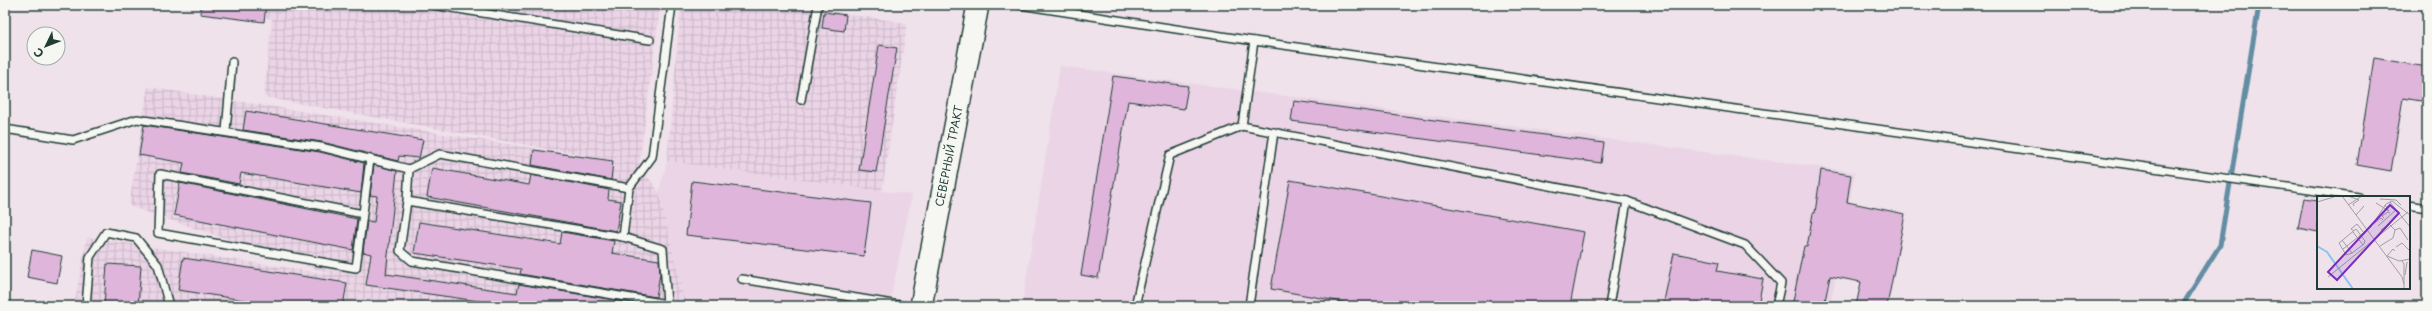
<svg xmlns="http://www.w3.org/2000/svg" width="2432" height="311" viewBox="0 0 2432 311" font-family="'Playpen Sans',sans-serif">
<defs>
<pattern id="industrial-grid" width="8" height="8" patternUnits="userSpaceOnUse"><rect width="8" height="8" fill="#ead4e6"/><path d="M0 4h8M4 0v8" fill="none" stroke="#c8b7c6"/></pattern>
</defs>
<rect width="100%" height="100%" fill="#efe2eb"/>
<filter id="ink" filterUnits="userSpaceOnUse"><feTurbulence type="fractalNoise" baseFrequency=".025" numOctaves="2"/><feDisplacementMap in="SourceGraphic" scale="8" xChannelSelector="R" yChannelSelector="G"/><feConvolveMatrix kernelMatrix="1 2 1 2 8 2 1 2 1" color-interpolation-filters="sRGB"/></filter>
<g filter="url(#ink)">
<g fill="#ead4e6">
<path d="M1060 66 1855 172 1830 306H1022Z"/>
<path d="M667 161 912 195 889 306H686L659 192Z"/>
</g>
<g fill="url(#industrial-grid)">
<path d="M199 5H642L660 8 639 165 659 192 686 306H74L87 237 334 275 129 206 148 87 614 161 264 97 272 19Z"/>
<path d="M681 5H786L907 23 882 191 667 161Z"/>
</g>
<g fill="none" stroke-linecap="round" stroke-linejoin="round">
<path stroke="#638da3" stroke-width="5" d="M2182 306 2220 245 2259 5"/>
</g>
<g fill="#dfb5dc" stroke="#1f3d34">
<path d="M201 5H266L264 22 200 14Z"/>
<path d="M824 12 846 15 844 31 822 28Z"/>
<path d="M879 45 897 48 876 172 859 170Z"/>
<path d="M2374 58 2427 67V102L2403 98 2391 171 2357 165Z"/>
<path d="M1113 76 1188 86 1184 109 1128 101 1098 278 1081 275Z"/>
<path d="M1294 101 1604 143 1601 163 1291 121Z"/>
<path d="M246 111 423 140 419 158 399 156 398 161 322 142 243 130Z"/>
<path d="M144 125 320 152 364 163 361 193 241 173 239 184 182 173 184 163 139 155Z"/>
<path d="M534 150 613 161 611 180 532 165Z"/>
<path d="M374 165 397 171 386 274 517 293 519 284 649 306H513L366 285 371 254 363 252 367 221 374 222 377 196 370 195Z"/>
<path d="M432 168 529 185 531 175 609 190 608 199 621 201 616 231 427 197Z"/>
<path d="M1821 170 1851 175 1847 202 1905 214 1887 306H1856L1861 282 1830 276 1824 306H1792L1804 246 1807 247 1813 213H1815Z"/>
<path d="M1290 180 1584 232 1570 306H1365L1271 289Z"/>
<path d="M692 181 871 203 864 256 686 235Z"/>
<path d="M180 183 357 219 353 250 174 215Z"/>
<path d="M2304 198 2318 200V232L2298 228Z"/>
<path d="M419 222 560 244 562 232 614 241 612 253 659 260 660 274 656 297 520 274 521 269 414 253Z"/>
<path d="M32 250 62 256 57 283 27 277Z"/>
<path d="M1674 253 1719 262 1717 271 1763 279 1758 306H1663Z"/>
<path d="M183 258 347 283 343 306H283L178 290Z"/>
<path d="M107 264 141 266 138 306H104Z"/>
</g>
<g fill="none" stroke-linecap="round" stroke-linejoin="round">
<defs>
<g id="lane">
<path d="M433 5 650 40"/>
<path d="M1020 5 1254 41 2359 197"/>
<path d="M1254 41 1242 126 1627 201 1609 306"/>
<path d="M801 100 818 5"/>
<path d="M5 129 73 140 137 119 321 147 409 169 440 154 629 188"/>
<path d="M226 131 232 62"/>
<path d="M407 201 623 237 663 249 667 304 412 261 400 251 407 201 409 169"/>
<path d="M1627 201 1745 245 1781 283 1776 306"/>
<path d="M2409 205 2427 208"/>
<path d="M363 214 160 174 158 233 356 268 370 159"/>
<path d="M623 237 629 188 652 157 672 5"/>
<path d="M742 279 905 306"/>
<path d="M86 306 90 257 106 232 136 238 158 265 169 306"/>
<path d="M1135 306 1170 155 1242 126"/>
<path d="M1249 306 1274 132"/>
</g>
<path id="secondary" d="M921 306 978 5"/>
</defs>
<use href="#lane" stroke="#1f3d34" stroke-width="10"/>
<use href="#secondary" stroke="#1f3d34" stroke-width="24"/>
<use href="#lane" stroke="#f6f6f2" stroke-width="7"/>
<use href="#secondary" stroke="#f6f6f2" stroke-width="21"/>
</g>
</g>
<g text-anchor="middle" stroke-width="3.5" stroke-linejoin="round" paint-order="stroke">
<g font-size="11" fill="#1f3d34" stroke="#f6f6f2">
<text transform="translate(949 156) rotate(-79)" y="4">СЕВЕРНЫЙ ТРАКТ</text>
</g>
</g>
<g transform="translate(2317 196)">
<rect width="93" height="93" fill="#efe2eb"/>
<path fill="none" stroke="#91c2ed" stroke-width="2" d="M0 50 10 56 36 93"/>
<path fill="none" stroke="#9ca0a2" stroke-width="1" d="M25 0 85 81 87 88M31 0 42 4 36 8 37 10M63 3 79 4 84 9M0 6 17 1M73 6 93 31M59 7 72 15 68 9M31 9 45 0M39 19 47 10M67 22 65 20 71 16 73 17M59 23 69 8 75 5 93 19M56 28 64 22 66 24M61 30 79 14M74 30 78 34 83 32 91 44M64 34 72 28 74 30M37 35 34 33 40 28 47 37M36 36 46 49M25 44 35 57 47 48M63 50 76 42 78 34M79 51 85 47 93 55M26 53 55 30M35 57 29 59 22 47 39 33 48 45 47 48M70 60 76 53 78 55M70 60 82 65 93 63M85 65 87 68V93M88 79 90 66M11 81 91 16"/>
<path fill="#7b2cbf" fill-opacity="0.15" stroke="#7b2cbf" stroke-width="2" d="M73 9 82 17 20 84 11 76Z"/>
<rect width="93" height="93" fill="none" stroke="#1f3d34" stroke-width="2"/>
</g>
<rect width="2432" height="311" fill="none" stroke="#f6f6f2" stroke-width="20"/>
<rect x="10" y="10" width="2412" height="291" fill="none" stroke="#1f3d34" stroke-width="1.5" filter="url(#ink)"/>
<g transform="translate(46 46) rotate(227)"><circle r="19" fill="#f6f6f2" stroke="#a0aca6"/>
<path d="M0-3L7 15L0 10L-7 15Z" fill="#1f3d34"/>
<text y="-6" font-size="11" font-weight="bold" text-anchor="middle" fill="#1f3d34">С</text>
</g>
</svg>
